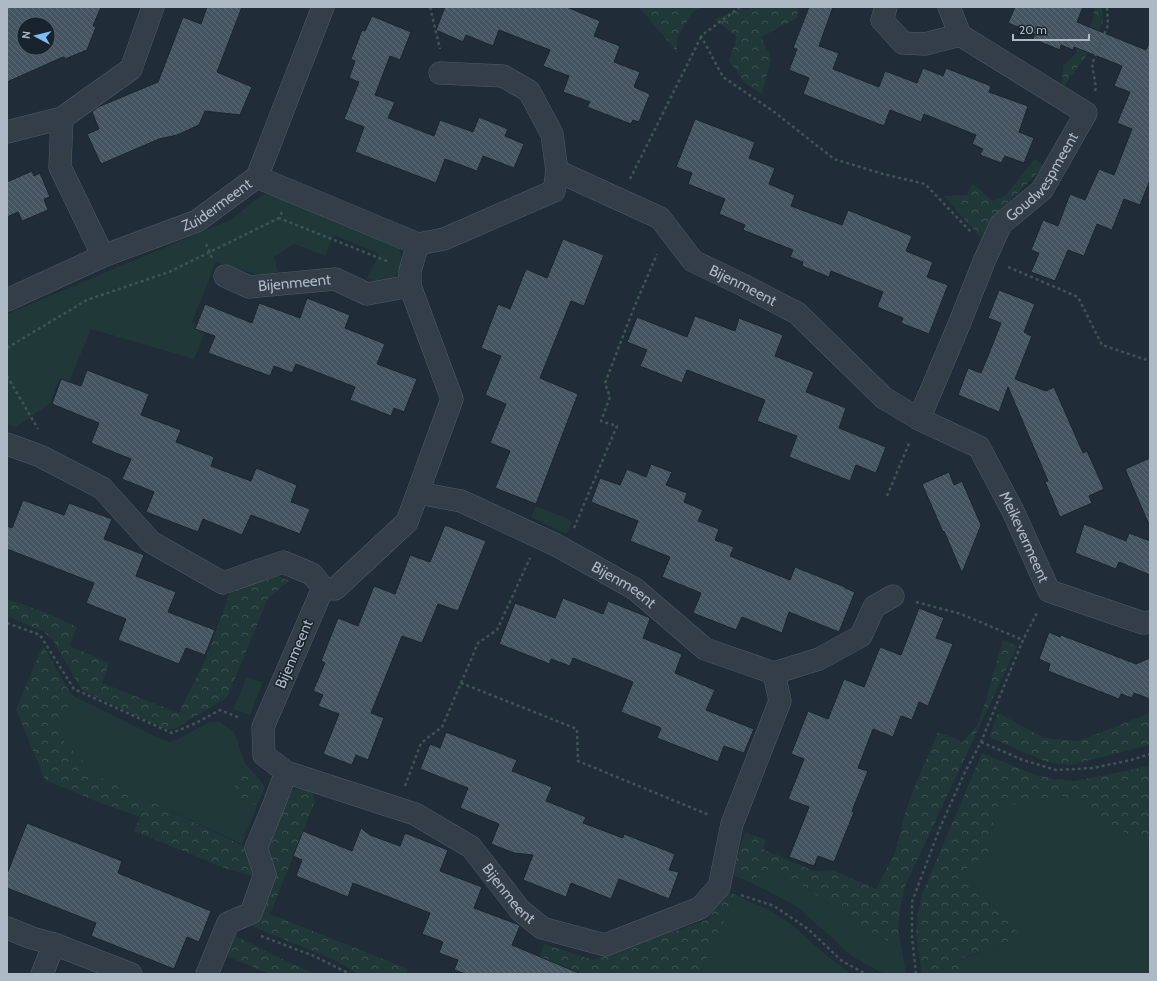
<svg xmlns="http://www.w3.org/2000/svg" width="1157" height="981" viewBox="0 0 1157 981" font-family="Cabin,sans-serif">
<defs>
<pattern id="forest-crowns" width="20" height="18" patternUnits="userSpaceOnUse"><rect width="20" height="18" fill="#213838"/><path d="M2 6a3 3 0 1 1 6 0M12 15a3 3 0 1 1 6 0" fill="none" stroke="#3f5353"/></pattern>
<pattern id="building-back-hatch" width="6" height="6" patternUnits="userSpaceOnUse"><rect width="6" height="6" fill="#455461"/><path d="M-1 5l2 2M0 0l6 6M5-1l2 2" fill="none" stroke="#5d6a76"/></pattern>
</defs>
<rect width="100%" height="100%" fill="#202c37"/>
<g fill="#213838">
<path d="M265 194 284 197 397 242 403 262 398 274 387 284 367 278 379 254 334 235 325 256 294 244 274 257 278 271 270 275 255 274 216 262 192 322 207 328 194 359 91 329 69 382 60 378 50 403 16 427 7 425V314L232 219 254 201Z"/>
<path d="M536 506 573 521 566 534 531 517Z"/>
<path d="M247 677 263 682 250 715 233 709Z"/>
<path d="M73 696 168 742 174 741 210 722H220L233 731 237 738 240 749 245 764 235 777 248 805 258 803 242 844 96 776 59 736 57 728Z"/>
<path d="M1064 796 1128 834 1150 844V974H979L956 961 1022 937 961 872 991 851 994 808Z"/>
<path d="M757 875H775L800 884 873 933 888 941 901 944 906 974H884L853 957 796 906 753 884Z"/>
<path d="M736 895 769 910 791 924 826 955 851 974H700Z"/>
</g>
<g fill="url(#forest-crowns)">
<path d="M639 7H705L693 11 677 39V52Z"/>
<path d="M750 7H798L797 18 761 37 771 58 762 94 745 83 729 61 737 37 715 19 739 9 749 10Z"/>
<path d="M1094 7H1102L1103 22 1090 50 1062 89 1063 65 1075 55 1093 20Z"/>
<path d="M1035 159 1044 166 1001 210 981 238 944 196 967 195 972 183 993 201 1006 195Z"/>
<path d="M272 576H279L289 581 268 598 227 698 174 729H166L86 692 80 687 53 640 44 632 7 616V599L42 611 77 627 70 646 109 663 102 683 179 713 205 660 230 593Z"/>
<path d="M1003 640 1017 646 906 884 901 903 898 929 901 944 888 941 873 933 800 884 775 875H758L753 884 734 875 737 857 745 833 766 839 763 849 814 871 833 870 876 889 895 853 906 810 914 788 938 732 963 742 977 725 985 703Z"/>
<path d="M43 645 66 686 73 696 57 728 59 736 97 776 248 848 256 877 227 869 134 831 140 817 93 800 45 780 16 710Z"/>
<path d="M998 713 1044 738 1079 741 1150 713V745L1070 765 1047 762 989 737Z"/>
<path d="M982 753 1033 774 1054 779 1075 781 1131 770 1150 765V844L1128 834 1064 796 994 808 991 851 961 872 1022 937 957 960 979 974H922L916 935 917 917 922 894Z"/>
<path d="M245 764 258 778 265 787 258 803C256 804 251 805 248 805 238 803 232 786 235 777 237 773 242 768 245 764Z"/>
<path d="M307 788 312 792 315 801 270 914 408 969 406 974H358L335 960 251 926 274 871 265 845 289 792 296 789Z"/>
<path d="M723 890 736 895 700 974H532L544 944 593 960 709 919Z"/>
<path d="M235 936 314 974H270L223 955 230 940Z"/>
</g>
<g fill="url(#building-back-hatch)" stroke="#1b252e" fill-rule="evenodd">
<path d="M7 7H101L93 26 96 27 87 50 65 59 64 57H63L7 82ZM24 24H48V48H24Z"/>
<path d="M207 7H242L217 72 252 87 240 115 205 111 199 125 177 135 159 139 101 164 87 134 99 129 92 112 98 107 158 82 183 17 201 24Z"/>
<path d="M445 7H567L600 21 594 36 620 46 614 62 640 72 634 87 650 94 639 122 633 120 631 124 587 107 590 102 563 92 569 76 543 66 550 50 499 30 493 46 466 35 463 42 436 30Z"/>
<path d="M809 7H833L819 46 839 53 833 69 879 87 885 71 917 83 923 68 943 76 946 68 991 86 989 92 1028 106 1019 132 1034 138 1024 163 1005 156 1001 163 980 155 983 149 972 144 976 135 924 114 921 122 890 110 884 126 803 94 809 78 789 70 797 49 793 48Z"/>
<path d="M1015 7H1083L1077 22 1146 50 1149 43 1150 44V180L1140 205 1124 199 1112 230 1097 224 1084 256 1068 250 1055 281 1031 272 1039 253 1031 250 1043 220 1058 226 1070 194 1085 200 1099 169 1114 175 1132 129 1117 123 1130 92 1114 86 1122 66 1074 47 1073 50 1061 45 1060 50 1033 39 1035 34 1008 23Z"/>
<path d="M372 16 411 32 400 60 390 56 375 95 395 102 388 118 434 136 440 120 473 132 479 117 508 129 505 136 524 144 514 168 483 156 477 171 445 159 436 183 355 152 364 127 344 119 359 82 349 78 355 61 351 59 362 30 365 31Z"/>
<path d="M695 119 755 142 749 158 775 168 769 184 795 195 791 206 842 225 848 210 912 236 906 251 933 262 927 277 948 285 929 334 901 323 903 318 877 307 883 292 831 271 829 277 802 266 803 262 790 257 793 250 743 230 745 225 719 214 725 199 688 184 692 173 676 167Z"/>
<path d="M32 171 34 176 40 173 50 197 44 199 48 210 22 221 18 212 7 217V182Z"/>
<path d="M563 239 604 255 584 306 571 301 540 378 578 394 536 504 495 488 510 451 490 443 506 404 485 395 501 356 481 348 498 304 510 309 526 269 547 278Z"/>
<path d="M999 290 1035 304 1024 332 1027 333V334L1032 336 1015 379 1046 391 1054 387 1083 453 1087 451 1104 489 1089 496 1092 503 1060 517 1045 482 1048 481 1008 387 999 412 958 395 968 368 981 373 990 351 1001 323 988 318Z"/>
<path d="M307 298 350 315 345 328 385 344 377 364 417 379 404 412 394 408 391 416 350 400 355 387 296 364 292 373 274 366 270 376 208 353 215 336 195 329 205 304 252 323 259 303 300 318Z"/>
<path d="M695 316 735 331 739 318 783 335 775 356 814 372 806 392 846 408 839 428 886 447 876 473 856 465 850 481 789 457 797 436 757 421 765 400 687 370 682 383 640 366 647 350 627 342 637 317 687 337Z"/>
<path d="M87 370 149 394 141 415 181 430 176 442 214 457 211 466 251 481 256 468 297 485 291 502 310 509 300 534 251 515 242 535 203 519 198 532 146 512 154 492 122 479 131 459 91 443 99 423 52 404 61 379 81 386Z"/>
<path d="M1150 458V527L1125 469Z"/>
<path d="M651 464 672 472 666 485 687 493 684 502 703 510 698 521 719 529 715 540 734 547 730 556 790 580 795 567 845 587V588L855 592 839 632 789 612 782 633 742 617 736 630 693 613 701 593 662 577 670 557 630 541 638 521 591 502 600 478 620 485 627 469 646 477Z"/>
<path d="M949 472 954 485 962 481 981 525 962 573 944 531 943 532 922 484Z"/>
<path d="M23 500 64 515 69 503 112 519 104 539 144 555 136 576 176 592 168 612 215 630 205 655 186 648 179 664 118 640 126 619 86 603 94 583 7 549V526L12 528Z"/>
<path d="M1084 524 1126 541 1129 533 1150 541V575L1119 562 1116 569 1075 553Z"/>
<path d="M445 525 486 541 458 611 438 604 422 643 402 636 371 713 384 718 368 760 356 755 352 765 323 754 339 714 318 706 323 695 313 691 325 663 321 661 338 618 358 626 374 586 395 594 410 555 430 562Z"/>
<path d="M563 598 603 614 608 601 648 617 650 619 643 638 682 654 675 673 715 690 706 710 754 729 744 753 724 746 718 762 657 738 661 728 621 712 633 682 573 658 570 666 551 659 550 664 499 644 515 603 555 618Z"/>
<path d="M919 608 944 618 936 638 953 644 928 706 919 702 912 720 901 716 893 737 873 729 858 768 868 771 852 811 854 812 834 862 818 856 814 866 789 857 809 807 788 799 804 759 791 754 808 711 828 719 844 679 864 687 880 647 901 655Z"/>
<path d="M1049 632 1060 637 1061 635 1136 664 1150 658V699L1134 693 1132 698 1121 694 1119 699 1048 671 1050 664 1039 659Z"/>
<path d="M446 732 517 760 512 771 552 787 546 801 586 817 583 823 623 838 624 834 675 854 669 870 679 872 669 899 619 879 611 899 571 883 566 897 523 880 533 855 514 853 491 844 499 824 460 808 468 788 420 769 430 744 440 748Z"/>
<path d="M27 823 122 861 118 873 211 911 199 942 187 937 174 969 91 936 96 923 7 888V874Z"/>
<path d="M361 828 370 835 400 846 405 833 448 850 440 871 482 887 474 908 517 924 520 926 512 945 581 974H466L454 970 458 960 439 953 443 942 422 934 430 913 353 883 348 897 296 876 302 860 293 856 303 831 352 851Z"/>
</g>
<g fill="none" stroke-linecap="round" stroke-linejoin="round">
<defs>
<g id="minor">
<path d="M886 7 882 20 903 43 925 44 960 35"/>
<path d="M62 118 60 167 103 256"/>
<path d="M7 132 62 118 131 69 153 7"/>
<path id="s1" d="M557 171 660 218 693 261 743 285 797 313 884 398 919 419 979 447 1013 511 1049 591 1143 623 1150 622"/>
<path d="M257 177 418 244 444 239 554 191 557 171 552 134 529 91 503 76 440 73"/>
<path id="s2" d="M225 276 249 287 335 279 367 294 410 286"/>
<path id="s3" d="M7 300 103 256 197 221 257 177 323 7"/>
<path id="s4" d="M919 419 958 327 985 259 1001 224 1042 190 1086 113 960 35 949 7"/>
<path d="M7 444 40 456 102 488 151 542 223 583 283 562 312 574 323 588 335 589 407 522 452 399 410 286V271L418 244"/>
<path id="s5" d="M418 493 461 501 556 545 635 589 705 649 774 673 819 659 861 636 874 607 893 596"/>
<path id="s6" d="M323 588 263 727 264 755 286 772 415 814 471 847 520 910 542 928 605 945 700 908 719 887 732 824 780 701 774 673"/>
<path d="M7 928 32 938 54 944 42 974"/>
<path d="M54 944 131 974"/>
<path d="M207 974 228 923 251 913 265 874 256 848 273 807 286 772"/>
</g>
</defs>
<use href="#minor" stroke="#505c66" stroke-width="23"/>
<g stroke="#3f5555" stroke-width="2.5" stroke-dasharray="3 3" stroke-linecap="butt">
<path d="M430 7 440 49"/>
<path d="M740 7 701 36 723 77 773 111 834 159 883 174 925 184 971 232"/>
<path d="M1095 91 1096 88 1092 64 1108 25 1107 7"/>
<path d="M630 179 701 37"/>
<path d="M282 212 279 218 389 262"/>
<path d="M206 244 212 258"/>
<path d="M1008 267 1078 297 1102 345 1150 361"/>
<path d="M7 348 30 334 87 300 169 272 279 218"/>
<path d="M7 376 38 429"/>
<path d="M887 496 910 441"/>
<path d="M574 528 617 426 601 421 610 397 605 383 633 310 657 254"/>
<path d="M916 602 961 614 1023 640"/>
<path d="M7 623 40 635 74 689 172 733 196 723 220 710 240 718"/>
<path d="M461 683 478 643 497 630 530 558"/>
<path d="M981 742 1023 760 1056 770 1093 768 1131 760 1150 754"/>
<path d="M405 786 421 743 442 727 461 683 577 729 578 761 709 815"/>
<path d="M741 895 774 906 808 929 842 961 866 974"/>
<path d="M261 936 314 956 350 974"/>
<path d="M916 974 912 937V902L939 830 964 774 981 742 1023 640 1038 611"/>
</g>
<use href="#minor" stroke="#333e48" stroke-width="22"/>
</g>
<g text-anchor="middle" stroke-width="3" stroke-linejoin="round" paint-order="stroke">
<g font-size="15" fill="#adb9c5" stroke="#19232c">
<text dy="5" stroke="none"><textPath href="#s4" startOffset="275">Goudwespmeent</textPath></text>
<text dy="5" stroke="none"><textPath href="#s3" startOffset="231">Zuidermeent</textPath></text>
<text dy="5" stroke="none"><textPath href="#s2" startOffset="72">Bijenmeent</textPath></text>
<text dy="5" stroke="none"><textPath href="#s1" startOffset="223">Bijenmeent</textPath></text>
<text dy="5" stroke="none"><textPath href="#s1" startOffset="613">Meikevermeent</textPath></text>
<text dy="5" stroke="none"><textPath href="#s5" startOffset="227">Bijenmeent</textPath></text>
<text transform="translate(294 654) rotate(-67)" y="5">Bijenmeent</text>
<text dy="5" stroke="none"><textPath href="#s6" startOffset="468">Bijenmeent</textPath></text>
</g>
</g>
<rect width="1157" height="981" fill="none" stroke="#adb9c5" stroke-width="16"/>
<g transform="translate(36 36) rotate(277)"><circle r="19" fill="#19232c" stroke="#545f69"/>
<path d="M0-3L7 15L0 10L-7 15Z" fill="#7ebbf9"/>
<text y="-6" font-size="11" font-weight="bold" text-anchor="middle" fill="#adb9c5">N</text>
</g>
<path d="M1013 34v6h76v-6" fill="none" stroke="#adb9c5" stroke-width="2"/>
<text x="1019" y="34" font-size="12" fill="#adb9c5" stroke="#19232c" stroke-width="3" paint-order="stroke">20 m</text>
</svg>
